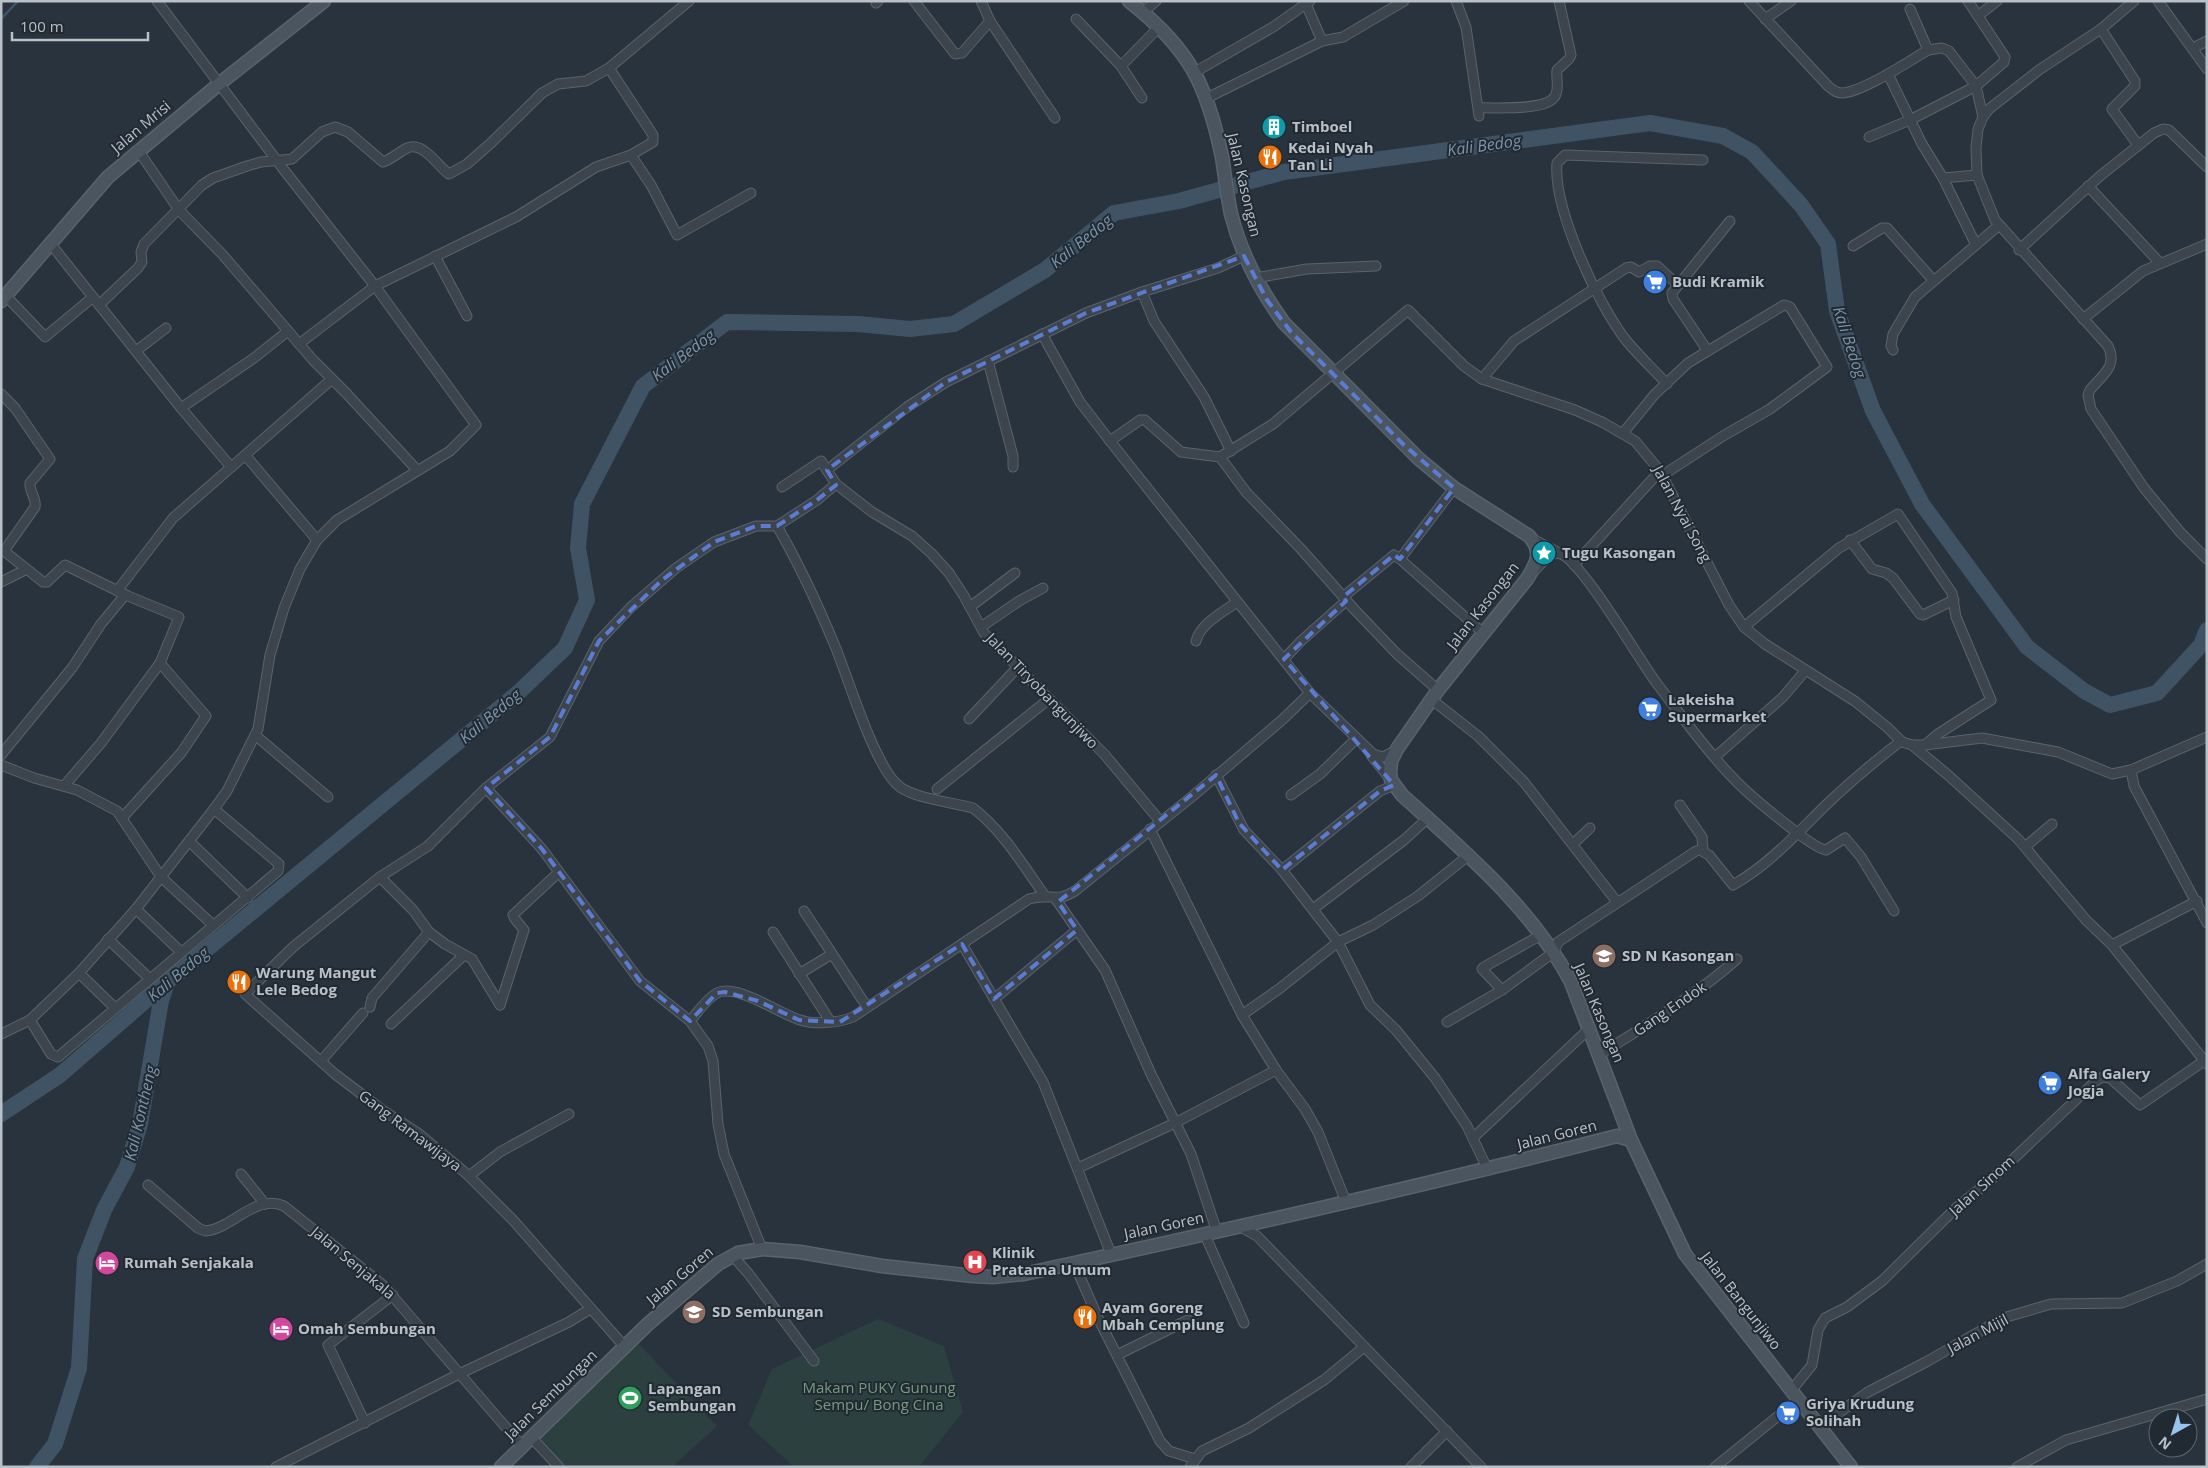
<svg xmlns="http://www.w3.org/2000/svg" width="2208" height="1468" viewBox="0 0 2208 1468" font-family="'Open Sans',sans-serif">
<rect width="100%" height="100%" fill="#28333d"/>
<g fill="#2b403f">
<path d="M878 1319 944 1346 963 1412 919 1467H794L748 1425 772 1369Z"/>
<path d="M632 1337 717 1426 672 1467H563L534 1435Z"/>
</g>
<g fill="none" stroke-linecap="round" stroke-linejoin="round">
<path stroke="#405364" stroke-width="2.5" d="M1 19 18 1"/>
<g stroke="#405364" stroke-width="16">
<path d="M1 1114 60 1075 167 982 519 692 565 648 587 600 578 548 582 504 643 386 727 322 858 324 910 329 954 324 1045 270 1114 213 1179 201 1284 172 1650 123 1723 136 1752 152 1801 205 1828 244 1837 311 1873 411 1922 504 2027 647 2084 691 2110 705 2157 693 2201 645 2207 630"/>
<path d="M37 1467 55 1444 79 1368 85 1259 104 1210 127 1167 140 1124 161 1001 167 982"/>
</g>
<defs>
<g id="street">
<path d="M914 1 955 54 962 53 990 21"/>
<path d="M981 1 990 21 1055 118"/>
<path d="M1456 1 1466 27 1479 116"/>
<path d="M1749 1 1828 86C1833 90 1836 93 1842 93 1863 92 1909 61 1928 50L1910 9"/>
<path d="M1968 1 2005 57 2004 62 1976 86 1983 117"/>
<path d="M2134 1 2101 29 2039 70 1989 109 1983 117 1978 129 1976 148 1977 175 1995 220 2108 346C2118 367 2102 375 2090 390L2088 395 2091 409 2144 488 2180 532 2207 559"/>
<path d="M2158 1 2207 69"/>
<path d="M876 3 878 1"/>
<path d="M1306 4 1322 41"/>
<path d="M1143 12 1156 1"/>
<path d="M1978 16 1997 1"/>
<path d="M1076 19 1121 66 1142 98"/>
<path d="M1765 19 1791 1"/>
<path d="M2101 29 2135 81V86L2112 109 2138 145"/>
<path d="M2193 48 2207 41"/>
<path d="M1121 66 1159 27"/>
<path d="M1195 72 1273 27 1310 1"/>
<path d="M1888 74 1922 144 1943 178 1977 175"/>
<path d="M1207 98 1322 41 1343 37 1404 1"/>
<path d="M1479 108C1495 107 1551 112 1556 94 1559 87 1556 78 1557 70L1569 59 1571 55 1559 1"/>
<path d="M1869 137 1910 120 1976 86 1949 51 1942 48 1928 50"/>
<path d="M138 150 179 210 222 254 313 360 347 394 417 470"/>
<path d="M631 155 651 185 677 235 751 193"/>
<path d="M1943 178 1976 245"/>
<path d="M2088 186 2160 263"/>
<path d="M50 243 181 408 231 467"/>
<path d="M1853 246 1882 228H1887L1933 280"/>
<path d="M2019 250 2100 176 2154 133 2163 129 2169 130 2207 167"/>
<path d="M435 256 467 316"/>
<path d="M1255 278 1307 269 1376 266"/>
<path d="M1142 292 1154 321 1204 397 1231 451"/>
<path d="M6 296 45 337 93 297"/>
<path d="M99 305 138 268 142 262 141 252 144 244 202 185 213 178 247 166 261 162 292 159 322 132 335 127 348 132 383 162C392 159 399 152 407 148 424 141 438 167 449 174L467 164 491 143 542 93 558 84 586 81 609 68 689 1"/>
<path d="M2083 319 2143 271 2207 244"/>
<path d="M1042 334 1080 402 1110 441 1310 693 1373 754 1383 757 1395 751"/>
<path d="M299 344 375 286 516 217 596 167 631 155 653 142V135L609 68"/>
<path d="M1707 350 1673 299 1672 293 1730 221"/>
<path d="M1893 350 1891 346 1893 334 1915 297 1998 226"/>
<path d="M136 351 166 328"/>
<path d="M988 361 1013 456V467"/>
<path d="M1482 379 1514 341 1626 268 1631 267 1639 272 1650 266H1657L1678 285"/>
<path d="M1667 384C1653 369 1638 355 1625 339 1597 302 1553 209 1557 163L1565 155 1703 160"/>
<path d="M1 394 15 408 50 459 30 483C29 492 37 498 35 507L4 551 43 582H47L65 565 128 596 179 617 160 663 101 743 64 786"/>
<path d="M181 408 254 358 288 331"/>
<path d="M1623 433 1655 394 1688 363 1784 305 1790 307 1827 367 1770 409 1723 436 1663 475"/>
<path d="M1110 441 1140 420H1145L1181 452 1220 457 1273 424 1408 310 1464 366 1482 379 1575 410 1602 422 1635 441 1660 471 1729 605 1744 627 1765 644 1856 702 1888 728 1902 742 1912 745H1925L1982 738 2058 752 2112 774 2131 770 2207 737"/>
<path d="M246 456 317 540"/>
<path d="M1220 457 1246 492 1301 549 1354 609 1397 654 1438 690"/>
<path d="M827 470 907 407 946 382 1086 313 1142 292 1218 268 1244 256"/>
<path d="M782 487 821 461 836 484 872 512 912 536 932 554 949 573 964 596 984 633 1105 755 1160 821"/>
<path d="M777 526C799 564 818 605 835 646 848 677 875 769 900 787 917 799 951 802 973 808 1003 831 1023 865 1045 896"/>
<path d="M1533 539 1561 554"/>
<path d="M1850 540 1872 569 1886 573 1893 578 1920 614 1923 615 1954 600"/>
<path d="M1400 559 1482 632"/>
<path d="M1574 565 1660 471"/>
<path d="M1534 571C1540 565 1552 550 1561 554 1584 564 1639 660 1658 685 1681 715 1707 752 1734 779 1749 795 1766 808 1782 821 1791 828 1816 849 1826 850L1845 838 1861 857 1894 911"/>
<path d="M1 582 25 570"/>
<path d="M117 591 173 518 332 379"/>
<path d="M1343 597 1394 555 1400 559 1454 488"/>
<path d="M970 607 1015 573"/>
<path d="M981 627 1019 601 1043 588"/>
<path d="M1744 627 1839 548 1898 514 1952 593 1956 617 1991 700 1938 734 1925 745"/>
<path d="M1196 641C1200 624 1223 612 1237 602"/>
<path d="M1284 659 1301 641 1346 601"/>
<path d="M1431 699 1478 736 1524 782 1617 902"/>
<path d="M969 719 1017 668"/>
<path d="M255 735 328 797"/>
<path d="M1912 745 1948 775 2018 839 2086 920 2112 945 2207 1064"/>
<path d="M1 755 72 668 101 624 125 595"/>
<path d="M1371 755 1391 780"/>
<path d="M1715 757 1783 697 1805 671"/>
<path d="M1 765 34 778 77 790 117 811 161 877 213 925"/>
<path d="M2131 770 2134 786 2207 923"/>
<path d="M1216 775 1244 830 1282 870 1338 942 1370 1005 1396 1030 1435 1078 1467 1126 1488 1170"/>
<path d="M486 788 542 849 640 981 690 1021 708 1046 713 1061 718 1124 724 1154 762 1249"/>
<path d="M937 789 1049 699"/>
<path d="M1291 795 1320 774 1356 739"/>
<path d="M1680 805 1702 837 1703 851"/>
<path d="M123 817 181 753 206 716 160 663"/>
<path d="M1150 829 1242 1015 1276 1070 1305 1109 1318 1132 1346 1202"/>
<path d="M189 841 248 898"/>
<path d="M1573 844 1590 828"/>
<path d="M2025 847 2052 824"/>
<path d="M1282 870 1380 791 1394 785"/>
<path d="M380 877 413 910 429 932 445 944 472 959 500 1005"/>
<path d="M1055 898 1105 970 1151 1074 1191 1154 1217 1232"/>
<path d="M136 909 181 952"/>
<path d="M1313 909 1404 840 1428 818"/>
<path d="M804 911 867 1007"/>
<path d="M773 932 830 1021"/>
<path d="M108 939 150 979"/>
<path d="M962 944 1043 1082 1111 1254"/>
<path d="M2112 945 2197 901"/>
<path d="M79 973 115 1008"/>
<path d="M799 974 832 954"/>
<path d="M1502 990 1482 969 1484 967 1541 935"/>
<path d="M994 999 1077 930"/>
<path d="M500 1005 524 930 515 919 513 915 559 872"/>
<path d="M370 1007 372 998 429 932"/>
<path d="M1242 1015 1279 989 1338 942 1373 925 1418 896 1469 855"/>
<path d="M30 1020 51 1054 58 1057 278 871 279 864 214 809"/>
<path d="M690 1021C698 1012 706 999 717 993 736 983 780 1014 800 1020 815 1025 838 1023 853 1017L1029 899C1049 893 1056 903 1075 891L1194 795 1282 720 1310 693"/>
<path d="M1447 1022 1502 990 1554 952 1558 942 1696 851 1700 850 1709 855 1733 885C1770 864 1797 833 1827 804 1850 782 1875 761 1901 741"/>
<path d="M391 1024 464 955"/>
<path d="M1 1034 30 1020 79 973 136 909 214 809 227 791 258 729 270 655 284 608 300 569 317 540 337 520 450 451 476 425 375 286 284 170 157 1"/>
<path d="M1600 1054C1647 1025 1695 996 1737 959"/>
<path d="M321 1061 363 1013"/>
<path d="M1473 1138 1590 1028"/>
<path d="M1078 1168 1175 1123 1276 1070"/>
<path d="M241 1174 265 1204"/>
<path d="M469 1176 500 1152 569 1114"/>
<path d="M148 1185 198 1228 205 1231C232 1229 256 1193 284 1206L383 1285 522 1446"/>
<path d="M1241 1227 1257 1236 1481 1467"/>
<path d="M1205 1235 1244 1323"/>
<path d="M732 1255 748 1273 814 1361"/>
<path d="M1074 1263 1098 1318 1160 1441 1169 1451 1195 1459"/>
<path d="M624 1346 512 1219 469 1176 418 1133 381 1109 335 1074 245 994 293 947 380 877 428 846 486 788 550 737 599 641 631 607 676 568 714 542 756 526H777L817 500 836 484"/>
<path d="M1117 1355 1188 1320"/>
<path d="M1791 1391 1812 1365 1818 1330 1825 1318 1847 1307 1882 1281 1956 1208 1993 1178 2098 1079 2104 1077 2110 1078 2140 1105 2204 1061"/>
<path d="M365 1423 328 1345 393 1295"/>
<path d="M1819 1427 1868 1392 1926 1362 2003 1318 2051 1304 2122 1303 2177 1281 2207 1264"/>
<path d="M531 1437 559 1467"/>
<path d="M276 1467 459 1374 569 1322 590 1309"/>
<path d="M1190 1467 1202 1451 1249 1428 1324 1380 1364 1347"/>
<path d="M1411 1467 1447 1431"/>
<path d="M1715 1467 1798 1400"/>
<path d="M2017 1467 2066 1440 2207 1399"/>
</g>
<g id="secondary">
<path d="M1129 1C1189 48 1207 84 1222 157 1225 176 1227 195 1231 214 1241 254 1260 290 1284 323L1419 459 1454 488 1529 536C1543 551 1537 563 1527 579L1438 690 1397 749 1391 761 1390 773 1391 780 1402 795C1464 851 1532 908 1571 982L1631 1140 1685 1254 1851 1467"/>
<path d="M1 301 108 177 219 84 324 1"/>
<path d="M501 1467 648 1324 718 1264 738 1253 762 1249 800 1252 882 1266 973 1276 993 1277 1024 1274C1222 1231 1420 1187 1617 1136L1631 1140"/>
</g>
</defs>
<use href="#street" stroke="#5a636b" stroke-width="11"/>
<use href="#secondary" stroke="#5a636b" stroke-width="15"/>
<use href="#street" stroke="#3c454d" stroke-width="9"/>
<use href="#secondary" stroke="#4a5560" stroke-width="12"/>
</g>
<path fill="none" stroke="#5b7cd2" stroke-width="4" stroke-dasharray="10 6" stroke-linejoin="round" d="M1244 256 1267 300 1291 332 1404 445 1454 488 1400 559 1394 555 1343 597 1346 601 1284 659 1394 785 1380 791 1282 870 1239 823 1216 775 1058 902 1077 930 994 999 962 944 840 1022 799 1020 758 1001 725 992 717 993 690 1021 640 981 542 849 486 788 550 737 599 641 662 580 714 542 756 526H777L817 500 836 485 827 470 946 382 1086 313Z"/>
<defs>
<symbol id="building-disc" viewBox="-11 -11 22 22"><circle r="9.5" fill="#0f9aa8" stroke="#212a33"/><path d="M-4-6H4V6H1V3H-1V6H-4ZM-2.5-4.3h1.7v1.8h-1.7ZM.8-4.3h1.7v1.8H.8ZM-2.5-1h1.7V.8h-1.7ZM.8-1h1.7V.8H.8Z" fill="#fff"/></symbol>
<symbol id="restaurant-disc" viewBox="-11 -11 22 22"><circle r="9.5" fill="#e8710a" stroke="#212a33"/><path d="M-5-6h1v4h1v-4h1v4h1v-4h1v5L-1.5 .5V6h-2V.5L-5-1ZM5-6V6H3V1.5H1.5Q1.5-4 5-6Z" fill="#fff"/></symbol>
<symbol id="supermarket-disc" viewBox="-11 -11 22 22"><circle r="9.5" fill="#3f7fe0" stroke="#212a33"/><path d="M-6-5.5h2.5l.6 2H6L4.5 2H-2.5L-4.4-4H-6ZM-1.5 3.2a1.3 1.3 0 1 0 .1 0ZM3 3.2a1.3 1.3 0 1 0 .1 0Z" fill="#fff"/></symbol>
<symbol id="sight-disc" viewBox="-11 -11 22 22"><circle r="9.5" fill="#0f9aa8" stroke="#212a33"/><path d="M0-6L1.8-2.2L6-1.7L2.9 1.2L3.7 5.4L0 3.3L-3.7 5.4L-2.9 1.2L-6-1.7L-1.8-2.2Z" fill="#fff"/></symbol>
<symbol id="school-disc" viewBox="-11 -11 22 22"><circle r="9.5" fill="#8d6e63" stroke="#212a33"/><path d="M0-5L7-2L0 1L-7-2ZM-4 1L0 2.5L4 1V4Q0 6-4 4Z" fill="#fff"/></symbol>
<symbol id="hospital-disc" viewBox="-11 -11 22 22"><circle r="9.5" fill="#e0444e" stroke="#212a33"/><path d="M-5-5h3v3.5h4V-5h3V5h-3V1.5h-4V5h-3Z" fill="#fff"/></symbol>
<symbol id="hotel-disc" viewBox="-11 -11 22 22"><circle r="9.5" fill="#d1479c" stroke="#212a33"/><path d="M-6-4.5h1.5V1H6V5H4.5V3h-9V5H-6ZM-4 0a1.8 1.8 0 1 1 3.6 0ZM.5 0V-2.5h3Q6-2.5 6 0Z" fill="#fff"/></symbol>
<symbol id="stadium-disc" viewBox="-11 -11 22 22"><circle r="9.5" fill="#2e9e5b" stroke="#212a33"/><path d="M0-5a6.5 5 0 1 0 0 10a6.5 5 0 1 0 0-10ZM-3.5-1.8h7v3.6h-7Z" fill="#fff"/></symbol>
</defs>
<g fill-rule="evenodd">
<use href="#building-disc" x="1260" y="113" width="28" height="28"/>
<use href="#restaurant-disc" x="1256" y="143" width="28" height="28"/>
<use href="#supermarket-disc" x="1641" y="268" width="28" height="28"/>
<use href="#sight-disc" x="1530" y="539" width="28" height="28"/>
<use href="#supermarket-disc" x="1636" y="695" width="28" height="28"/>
<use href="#school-disc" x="1590" y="942" width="28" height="28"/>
<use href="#restaurant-disc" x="225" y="968" width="28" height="28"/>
<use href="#supermarket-disc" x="2036" y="1069" width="28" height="28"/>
<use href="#hospital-disc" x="961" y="1248" width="28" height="28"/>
<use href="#hotel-disc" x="93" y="1249" width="28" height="28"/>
<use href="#school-disc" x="680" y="1298" width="28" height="28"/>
<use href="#restaurant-disc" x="1071" y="1303" width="28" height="28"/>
<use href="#hotel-disc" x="267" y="1315" width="28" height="28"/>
<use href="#stadium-disc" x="616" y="1384" width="28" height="28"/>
<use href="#supermarket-disc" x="1774" y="1399" width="28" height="28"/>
</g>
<g text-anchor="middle" stroke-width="4" stroke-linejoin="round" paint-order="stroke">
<g font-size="15" fill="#b8c0c8" stroke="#212a33">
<text transform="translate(141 127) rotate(-40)" y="5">Jalan Mrisi</text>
<text transform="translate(1244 185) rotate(77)" y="5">Jalan Kasongan</text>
<text transform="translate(1682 514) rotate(62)" y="5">Jalan Nyai Song</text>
<text transform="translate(1483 606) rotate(-52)" y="5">Jalan Kasongan</text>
<text transform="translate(1042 691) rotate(46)" y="5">Jalan Tiryobangunjiwo</text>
<text transform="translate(1670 1009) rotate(-34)" y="5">Gang Endok</text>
<text transform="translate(1599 1013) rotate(67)" y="5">Jalan Kasongan</text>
<text transform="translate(410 1131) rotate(37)" y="5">Gang Ramawijaya</text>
<text transform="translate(1557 1135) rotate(-14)" y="5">Jalan Goren</text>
<text transform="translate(1982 1186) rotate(-42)" y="5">Jalan Sinom</text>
<text transform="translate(1164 1226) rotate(-12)" y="5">Jalan Goren</text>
<text transform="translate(353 1263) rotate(40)" y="5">Jalan Senjakala</text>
<text transform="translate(680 1276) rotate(-40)" y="5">Jalan Goren</text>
<text transform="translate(1741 1301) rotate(52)" y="5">Jalan Bangunjiwo</text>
<text transform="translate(1978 1334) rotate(-28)" y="5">Jalan Mijil</text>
<text transform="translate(551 1395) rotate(-44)" y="5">Jalan Sembungan</text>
</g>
<g font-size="15" font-weight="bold" fill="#b8c0c8" stroke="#212a33" text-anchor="start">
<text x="1292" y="132">Timboel</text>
<text x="1288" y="153">Kedai Nyah<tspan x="1288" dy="17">Tan Li</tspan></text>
<text x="1672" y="287">Budi Kramik</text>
<text x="1562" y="558">Tugu Kasongan</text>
<text x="1668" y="705">Lakeisha<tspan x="1668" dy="17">Supermarket</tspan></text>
<text x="1622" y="961">SD N Kasongan</text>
<text x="256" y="978">Warung Mangut<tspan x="256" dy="17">Lele Bedog</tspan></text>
<text x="2068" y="1079">Alfa Galery<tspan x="2068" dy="17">Jogja</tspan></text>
<text x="992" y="1258">Klinik<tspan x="992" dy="17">Pratama Umum</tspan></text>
<text x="124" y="1268">Rumah Senjakala</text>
<text x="1102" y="1313">Ayam Goreng<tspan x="1102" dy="17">Mbah Cemplung</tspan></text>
<text x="712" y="1317">SD Sembungan</text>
<text x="298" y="1334">Omah Sembungan</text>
<text x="648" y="1394">Lapangan<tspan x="648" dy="17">Sembungan</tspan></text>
<text x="1806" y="1409">Griya Krudung<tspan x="1806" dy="17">Solihah</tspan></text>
</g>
<g font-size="15" fill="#799b7d" stroke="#212a33">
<text x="879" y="1393">Makam PUKY Gunung<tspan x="879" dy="17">Sempu/ Bong Cina</tspan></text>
</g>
<g font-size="16" font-style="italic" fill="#7c94a8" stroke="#212a33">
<text transform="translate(1484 145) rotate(-8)" y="6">Kali Bedog</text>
<text transform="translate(1081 241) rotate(-39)" y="6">Kali Bedog</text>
<text transform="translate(1850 342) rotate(72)" y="6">Kali Bedog</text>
<text transform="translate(683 355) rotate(-37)" y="6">Kali Bedog</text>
<text transform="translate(490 716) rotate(-40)" y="6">Kali Bedog</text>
<text transform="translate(178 974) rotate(-40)" y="6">Kali Bedog</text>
<text transform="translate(140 1113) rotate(-77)" y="6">Kali Kontheng</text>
</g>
</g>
<rect width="2208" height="1468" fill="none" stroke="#b8c0c8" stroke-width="5"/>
<g transform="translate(2173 1433) rotate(219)"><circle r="24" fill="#212a33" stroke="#5d666f"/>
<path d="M0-4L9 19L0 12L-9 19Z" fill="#99c2ec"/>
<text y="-8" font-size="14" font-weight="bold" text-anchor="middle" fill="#b8c0c8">N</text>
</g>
<path d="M12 32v8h136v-8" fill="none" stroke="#b8c0c8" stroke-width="2.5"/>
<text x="20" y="32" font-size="15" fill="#b8c0c8" stroke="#212a33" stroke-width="4" paint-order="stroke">100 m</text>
</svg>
